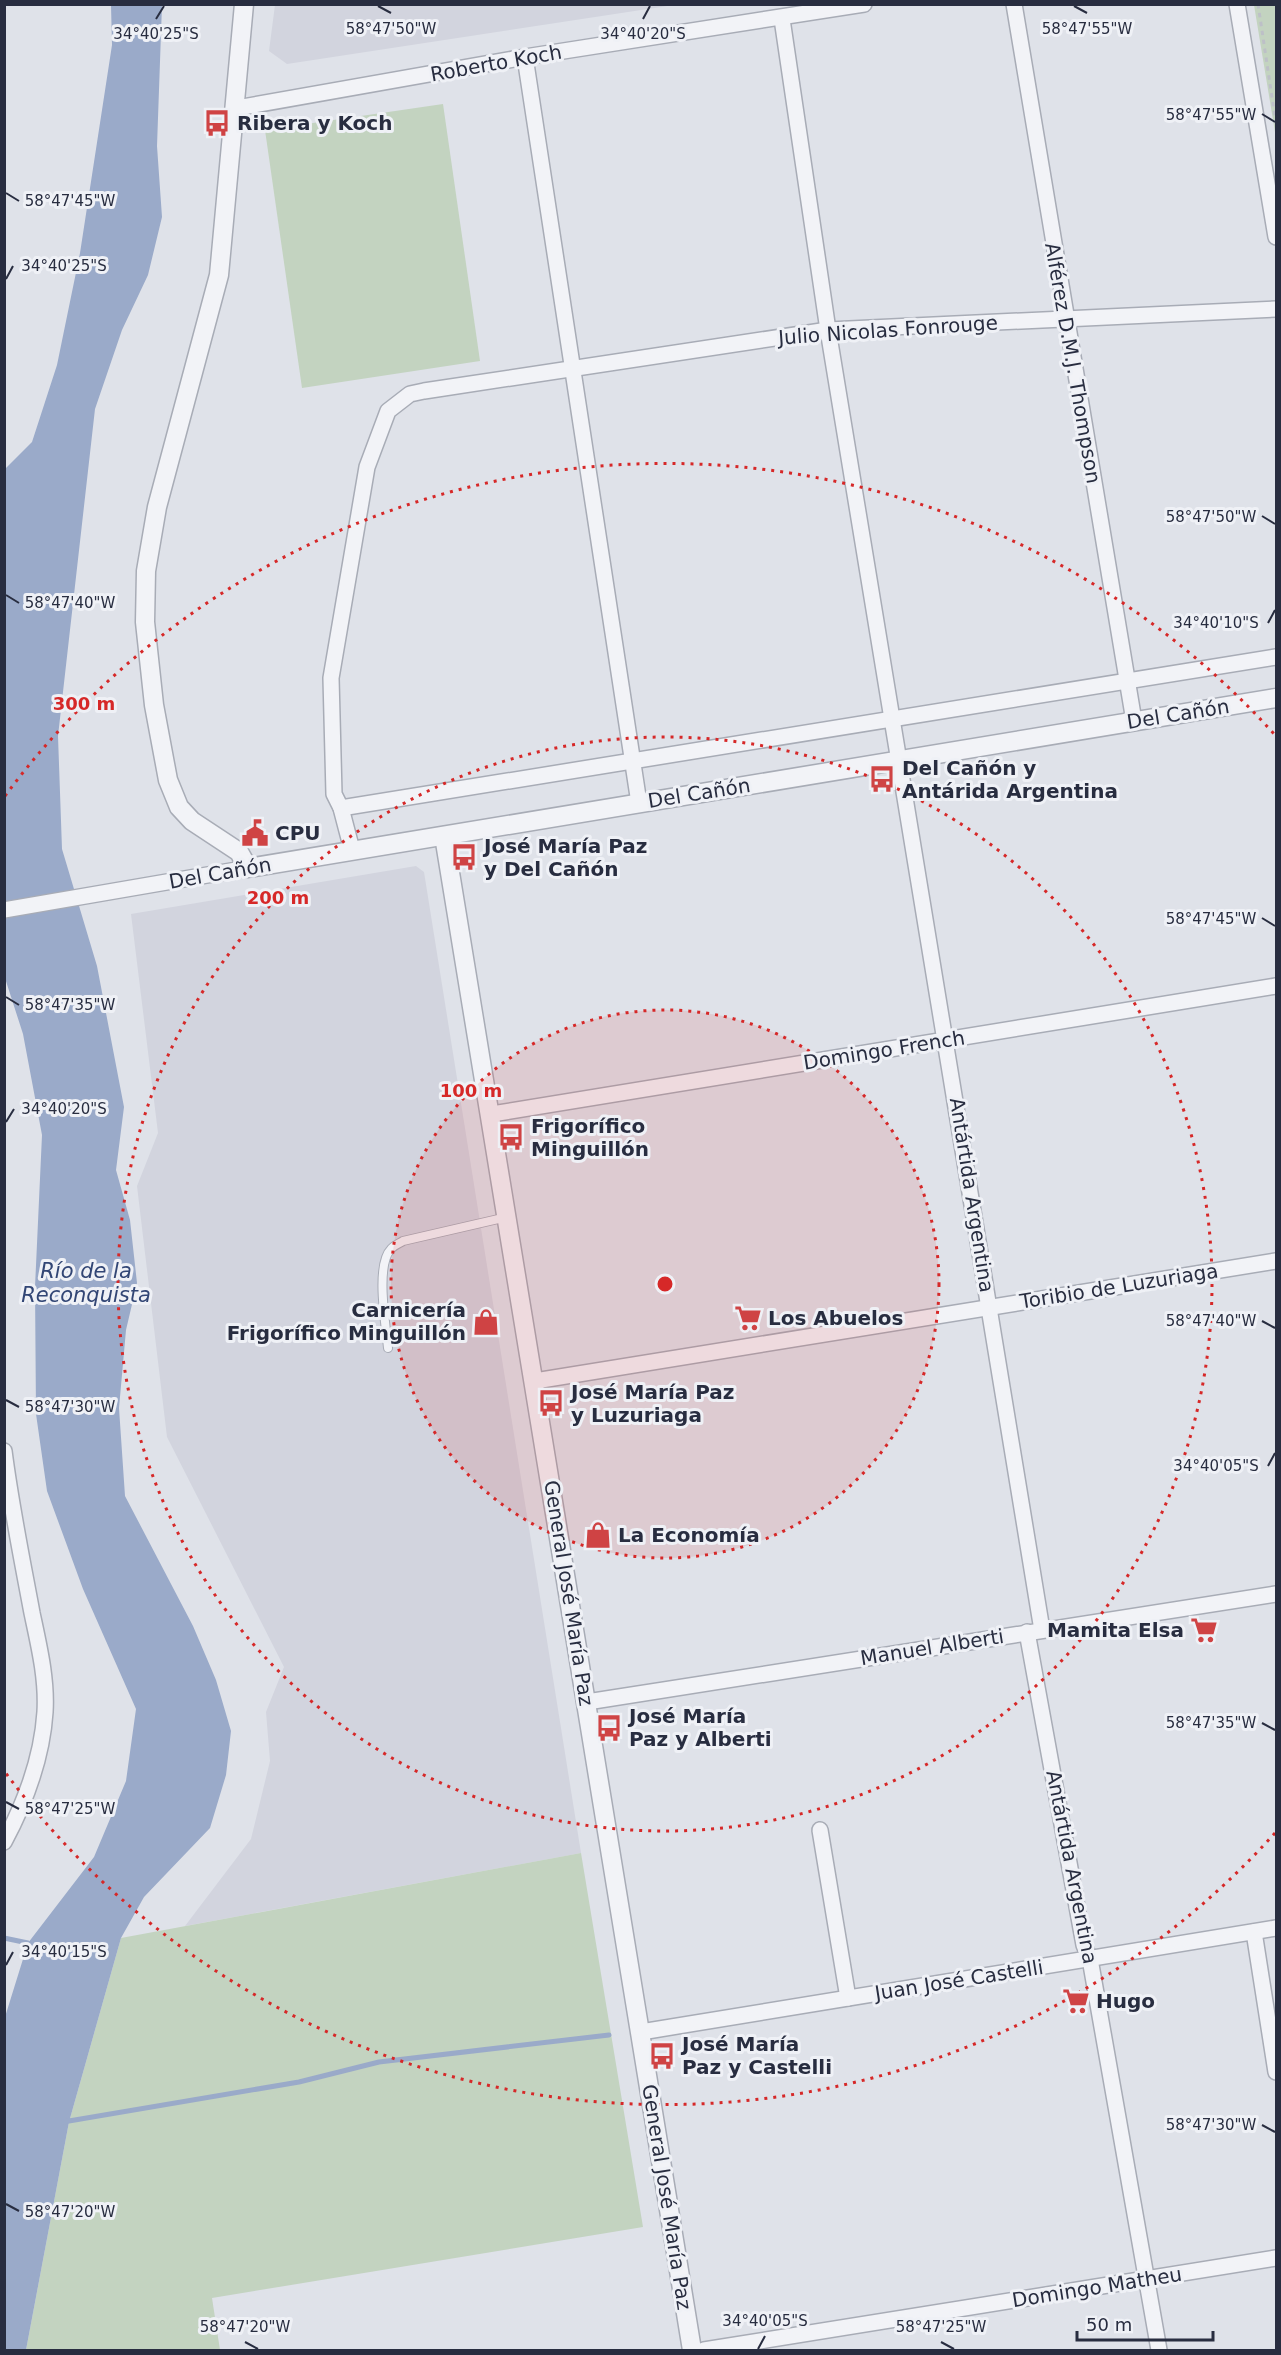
<svg xmlns="http://www.w3.org/2000/svg" width="1281" height="2355" viewBox="0 0 1281 2355" font-family="'DejaVu Sans',sans-serif">
<rect width="100%" height="100%" fill="#dfe2e9"/>
<g fill="#d2d4de">
<path d="M275 5V4L674 5 287 64 269 51Z"/>
<path d="M416 866 424 872 581 1853 185 1926 251 1839 270 1761 266 1712 284 1667 167 1437 137 1186 158 1133 131 914Z"/>
</g>
<g fill="#c3d3c0">
<path d="M1254 5H1276V138Z"/>
<path d="M443 104 480 361 302 388 265 130Z"/>
<path d="M581 1853 643 2227 212 2298 220 2350H26L69 2122 121 1938Z"/>
</g>
<path fill="#9aaac9" d="M111 5H162L157 146 162 217 148 275 122 330 95 409 58 736 62 849 97 966 124 1107 116 1170 130 1220 137 1283 126 1330 119 1408 125 1496 193 1626 216 1680 231 1731 226 1775 210 1828 144 1897 121 1938 69 2122 26 2350H5V2017L28 1943 94 1857 126 1781 136 1709 83 1589 47 1491 36 1414 35 1287 42 1135 23 1034 4 975V470L32 442 57 365 80 253 112 45Z"/>
<g fill="none" stroke-linecap="round" stroke-linejoin="round">
<g stroke="#9aaac9" stroke-width="5">
<path d="M4 1938 28 1943"/>
<path d="M63 2122 299 2082 379 2062 609 2035"/>
</g>
<defs>
<path id="service" d="M388 1348C386 1326 375 1265 391 1249 393 1246 400 1243 403 1241L507 1217"/>
<g id="minor">
<path d="M1014 4 1134 721"/>
<path d="M1237 4 1276 237"/>
<path d="M782 19 828 330 1042 1630"/>
<path d="M525 57 639 803"/>
<path d="M237 108 525 57 864 4"/>
<path d="M341 808 1276 657"/>
<path d="M352 850 341 808 334 794 331 678 367 467 388 411 410 394 424 391 828 330 1276 309"/>
<path d="M4 910 248 868"/>
<path d="M492 1114 1276 986"/>
<path d="M535 1381 1276 1261"/>
<path d="M4 1451C11 1506 22 1559 32 1613 39 1646 47 1679 45 1712 42 1759 26 1801 4 1842"/>
<path d="M1027 1632 1084 1945 1090 1959 1159 2350"/>
<path d="M587 1702 1276 1594"/>
<path d="M820 1830 848 1998"/>
<path d="M1254 1932 1276 2072"/>
<path d="M641 2032 1276 1928"/>
<path d="M704 2350 1276 2258"/>
</g>
<g id="tertiary">
<path d="M244 4 219 275 157 507 146 571 145 622 154 705 168 780 179 807 192 821 239 852 248 868 1276 698"/>
<path d="M444 836 692 2350"/>
</g>
</defs>
<use href="#service" stroke="#a8acb6" stroke-width="10"/>
<use href="#minor" stroke="#a8acb6" stroke-width="18"/>
<use href="#tertiary" stroke="#a8acb6" stroke-width="21"/>
<path stroke="#bdc0c7" stroke-width="3" stroke-dasharray="4.5 4.5" stroke-linecap="butt" d="M1258 4 1276 124"/>
<use href="#service" stroke="#f2f3f7" stroke-width="8"/>
<use href="#minor" stroke="#f2f3f7" stroke-width="15"/>
<use href="#tertiary" stroke="#f2f3f7" stroke-width="18"/>
</g>
<path fill="none" stroke="#282d40" stroke-width="2" d="M378 6 391 13M1074 6 1087 13M156 19 164 6M643 19 650 6M1262 114 1275 122M6 193 19 201M6 279 13 266M1262 516 1275 524M6 595 19 603M1268 623 1275 610M1262 918 1275 926M6 997 19 1005M6 1122 14 1109M1262 1321 1275 1328M6 1400 19 1407M1268 1466 1275 1453M1262 1723 1275 1730M6 1802 19 1809M6 1965 13 1952M1262 2125 1275 2132M6 2204 19 2211M245 2342 258 2349M941 2342 954 2349M758 2349 765 2336"/>
<circle cx="665" cy="1284" r="274" fill="#d62828" fill-opacity=".12"/>
<g fill="none" stroke="#d62828" stroke-width="3" stroke-dasharray="3 6">
<circle cx="665" cy="1284" r="274"/>
<circle cx="665" cy="1284" r="547"/>
<path d="M1275 1833A821 821 0 0 1 5 1772M5 796A821 821 0 0 1 1275 735"/>
</g>
<defs>
<symbol id="bus-bare" viewBox="-9 -9 18 18"><path d="M-5-6H5V4H4V6H2V4H-2V6H-4V4H-5ZM-3.5-4V0h7V-4ZM-3.5 1.2v1.5H-2V1.2ZM2 1.2v1.5H3.5V1.2Z" fill="#cf4344" stroke="#eff1f6" stroke-width="2.5" paint-order="stroke"/></symbol>
<symbol id="civic-bare" viewBox="-9 -9 18 18"><path d="M-.6-6.5H3V-4.5H.6V-3L4-1V1h2V6H-6V1h2V-1L-.6-3ZM-1.2 2.5V6h2.4V2.5Z" fill="#cf4344" stroke="#eff1f6" stroke-width="2.5" paint-order="stroke"/></symbol>
<symbol id="supermarket-bare" viewBox="-9 -9 18 18"><path d="M-6-5.5h2.5l.6 2H6L4.5 2H-2.5L-4.4-4H-6ZM-1.5 3.2a1.3 1.3 0 1 0 .1 0ZM3 3.2a1.3 1.3 0 1 0 .1 0Z" fill="#cf4344" stroke="#eff1f6" stroke-width="2.5" paint-order="stroke"/></symbol>
<symbol id="shop-bare" viewBox="-9 -9 18 18"><path d="M-5-2.5h2.3a2.7 3.5 0 0 1 5.4 0H5L5.5 6h-11ZM-1.5-2.5h3a1.5 2.3 0 0 0-3 0Z" fill="#cf4344" stroke="#eff1f6" stroke-width="2.5" paint-order="stroke"/></symbol>
</defs>
<g fill-rule="evenodd">
<use href="#bus-bare" x="198" y="104" width="38" height="38"/>
<use href="#bus-bare" x="863" y="760" width="38" height="38"/>
<use href="#civic-bare" x="236" y="814" width="38" height="38"/>
<use href="#bus-bare" x="445" y="838" width="38" height="38"/>
<use href="#bus-bare" x="492" y="1118" width="38" height="38"/>
<use href="#supermarket-bare" x="729" y="1299" width="38" height="38"/>
<use href="#shop-bare" x="467" y="1303" width="38" height="38"/>
<use href="#bus-bare" x="532" y="1384" width="38" height="38"/>
<use href="#shop-bare" x="579" y="1516" width="38" height="38"/>
<use href="#supermarket-bare" x="1185" y="1611" width="38" height="38"/>
<use href="#bus-bare" x="590" y="1709" width="38" height="38"/>
<use href="#supermarket-bare" x="1057" y="1982" width="38" height="38"/>
<use href="#bus-bare" x="643" y="2037" width="38" height="38"/>
</g>
<g text-anchor="middle" stroke-width="6" stroke-linejoin="round" paint-order="stroke">
<g font-size="20" fill="#282d40" stroke="#eff1f6">
<text transform="translate(496 63) rotate(-10)" y="7">Roberto Koch</text>
<text transform="translate(888 330) rotate(-4)" y="7">Julio Nicolas Fonrouge</text>
<text transform="translate(1073 363) rotate(80)" y="7">Alférez D.M.J. Thompson</text>
<text transform="translate(1178 714) rotate(-9)" y="7">Del Cañón</text>
<text transform="translate(699 793) rotate(-9)" y="7">Del Cañón</text>
<text transform="translate(220 873) rotate(-10)" y="7">Del Cañón</text>
<text transform="translate(884 1050) rotate(-9)" y="7">Domingo French</text>
<text transform="translate(972 1195) rotate(81)" y="7">Antártida Argentina</text>
<text transform="translate(1119 1286) rotate(-9)" y="7">Toribio de Luzuriaga</text>
<text transform="translate(569 1593) rotate(81)" y="7">General José María Paz</text>
<text transform="translate(932 1647) rotate(-9)" y="7">Manuel Alberti</text>
<text transform="translate(1072 1867) rotate(79)" y="7">Antártida Argentina</text>
<text transform="translate(959 1980) rotate(-9)" y="7">Juan José Castelli</text>
<text transform="translate(667 2197) rotate(81)" y="7">General José María Paz</text>
<text transform="translate(1097 2287) rotate(-9)" y="7">Domingo Matheu</text>
</g>
<g font-size="20" font-weight="bold" fill="#282d40" stroke="#eff1f6" text-anchor="start">
<text x="237" y="130">Ribera y Koch</text>
<text x="902" y="775">Del Cañón y<tspan x="902" dy="23">Antárida Argentina</tspan></text>
<text x="275" y="840">CPU</text>
<text x="484" y="853">José María Paz<tspan x="484" dy="23">y Del Cañón</tspan></text>
<text x="531" y="1133">Frigorífico<tspan x="531" dy="23">Minguillón</tspan></text>
<text x="466" y="1317" text-anchor="end">Carnicería<tspan x="466" dy="23">Frigorífico Minguillón</tspan></text>
<text x="768" y="1325">Los Abuelos</text>
<text x="571" y="1399">José María Paz<tspan x="571" dy="23">y Luzuriaga</tspan></text>
<text x="618" y="1542">La Economía</text>
<text x="1184" y="1637" text-anchor="end">Mamita Elsa</text>
<text x="629" y="1723">José María<tspan x="629" dy="23">Paz y Alberti</tspan></text>
<text x="1096" y="2008">Hugo</text>
<text x="682" y="2051">José María<tspan x="682" dy="23">Paz y Castelli</tspan></text>
</g>
<g font-size="21" font-style="italic" fill="#324675" stroke="#eff1f6">
<text x="86" y="1278">Río de la<tspan x="86" dy="24">Reconquista</tspan></text>
</g>
</g>
<g font-size="15" text-anchor="middle" fill="#282d40" stroke="#eff1f6" stroke-width="6" stroke-linejoin="round" paint-order="stroke">
<text x="391" y="34">58°47'50"W</text>
<text x="1087" y="34">58°47'55"W</text>
<text x="156" y="39">34°40'25"S</text>
<text x="643" y="39">34°40'20"S</text>
<text x="1211" y="120">58°47'55"W</text>
<text x="70" y="206">58°47'45"W</text>
<text x="64" y="271">34°40'25"S</text>
<text x="1211" y="522">58°47'50"W</text>
<text x="70" y="608">58°47'40"W</text>
<text x="1216" y="628">34°40'10"S</text>
<text x="1211" y="924">58°47'45"W</text>
<text x="70" y="1010">58°47'35"W</text>
<text x="64" y="1114">34°40'20"S</text>
<text x="1211" y="1326">58°47'40"W</text>
<text x="70" y="1412">58°47'30"W</text>
<text x="1216" y="1471">34°40'05"S</text>
<text x="1211" y="1728">58°47'35"W</text>
<text x="70" y="1814">58°47'25"W</text>
<text x="64" y="1957">34°40'15"S</text>
<text x="1211" y="2130">58°47'30"W</text>
<text x="70" y="2217">58°47'20"W</text>
<text x="765" y="2326">34°40'05"S</text>
<text x="245" y="2332">58°47'20"W</text>
<text x="941" y="2332">58°47'25"W</text>
</g>
<circle cx="665" cy="1284" r="9" fill="#d62828" stroke="#eff1f6" stroke-width="3"/>
<g font-size="18" text-anchor="middle" font-weight="bold" fill="#d62828" stroke="#eff1f6" stroke-width="6" stroke-linejoin="round" paint-order="stroke">
<text x="84" y="710">300 m</text>
<text x="278" y="904">200 m</text>
<text x="471" y="1097">100 m</text>
</g>
<rect width="1281" height="2355" fill="none" stroke="#282d40" stroke-width="12"/>
<path d="M1077 2331v9h136v-9" fill="none" stroke="#282d40" stroke-width="3"/>
<text x="1086" y="2331" font-size="18" fill="#282d40" stroke="#eff1f6" stroke-width="4.5" paint-order="stroke">50 m</text>
</svg>
